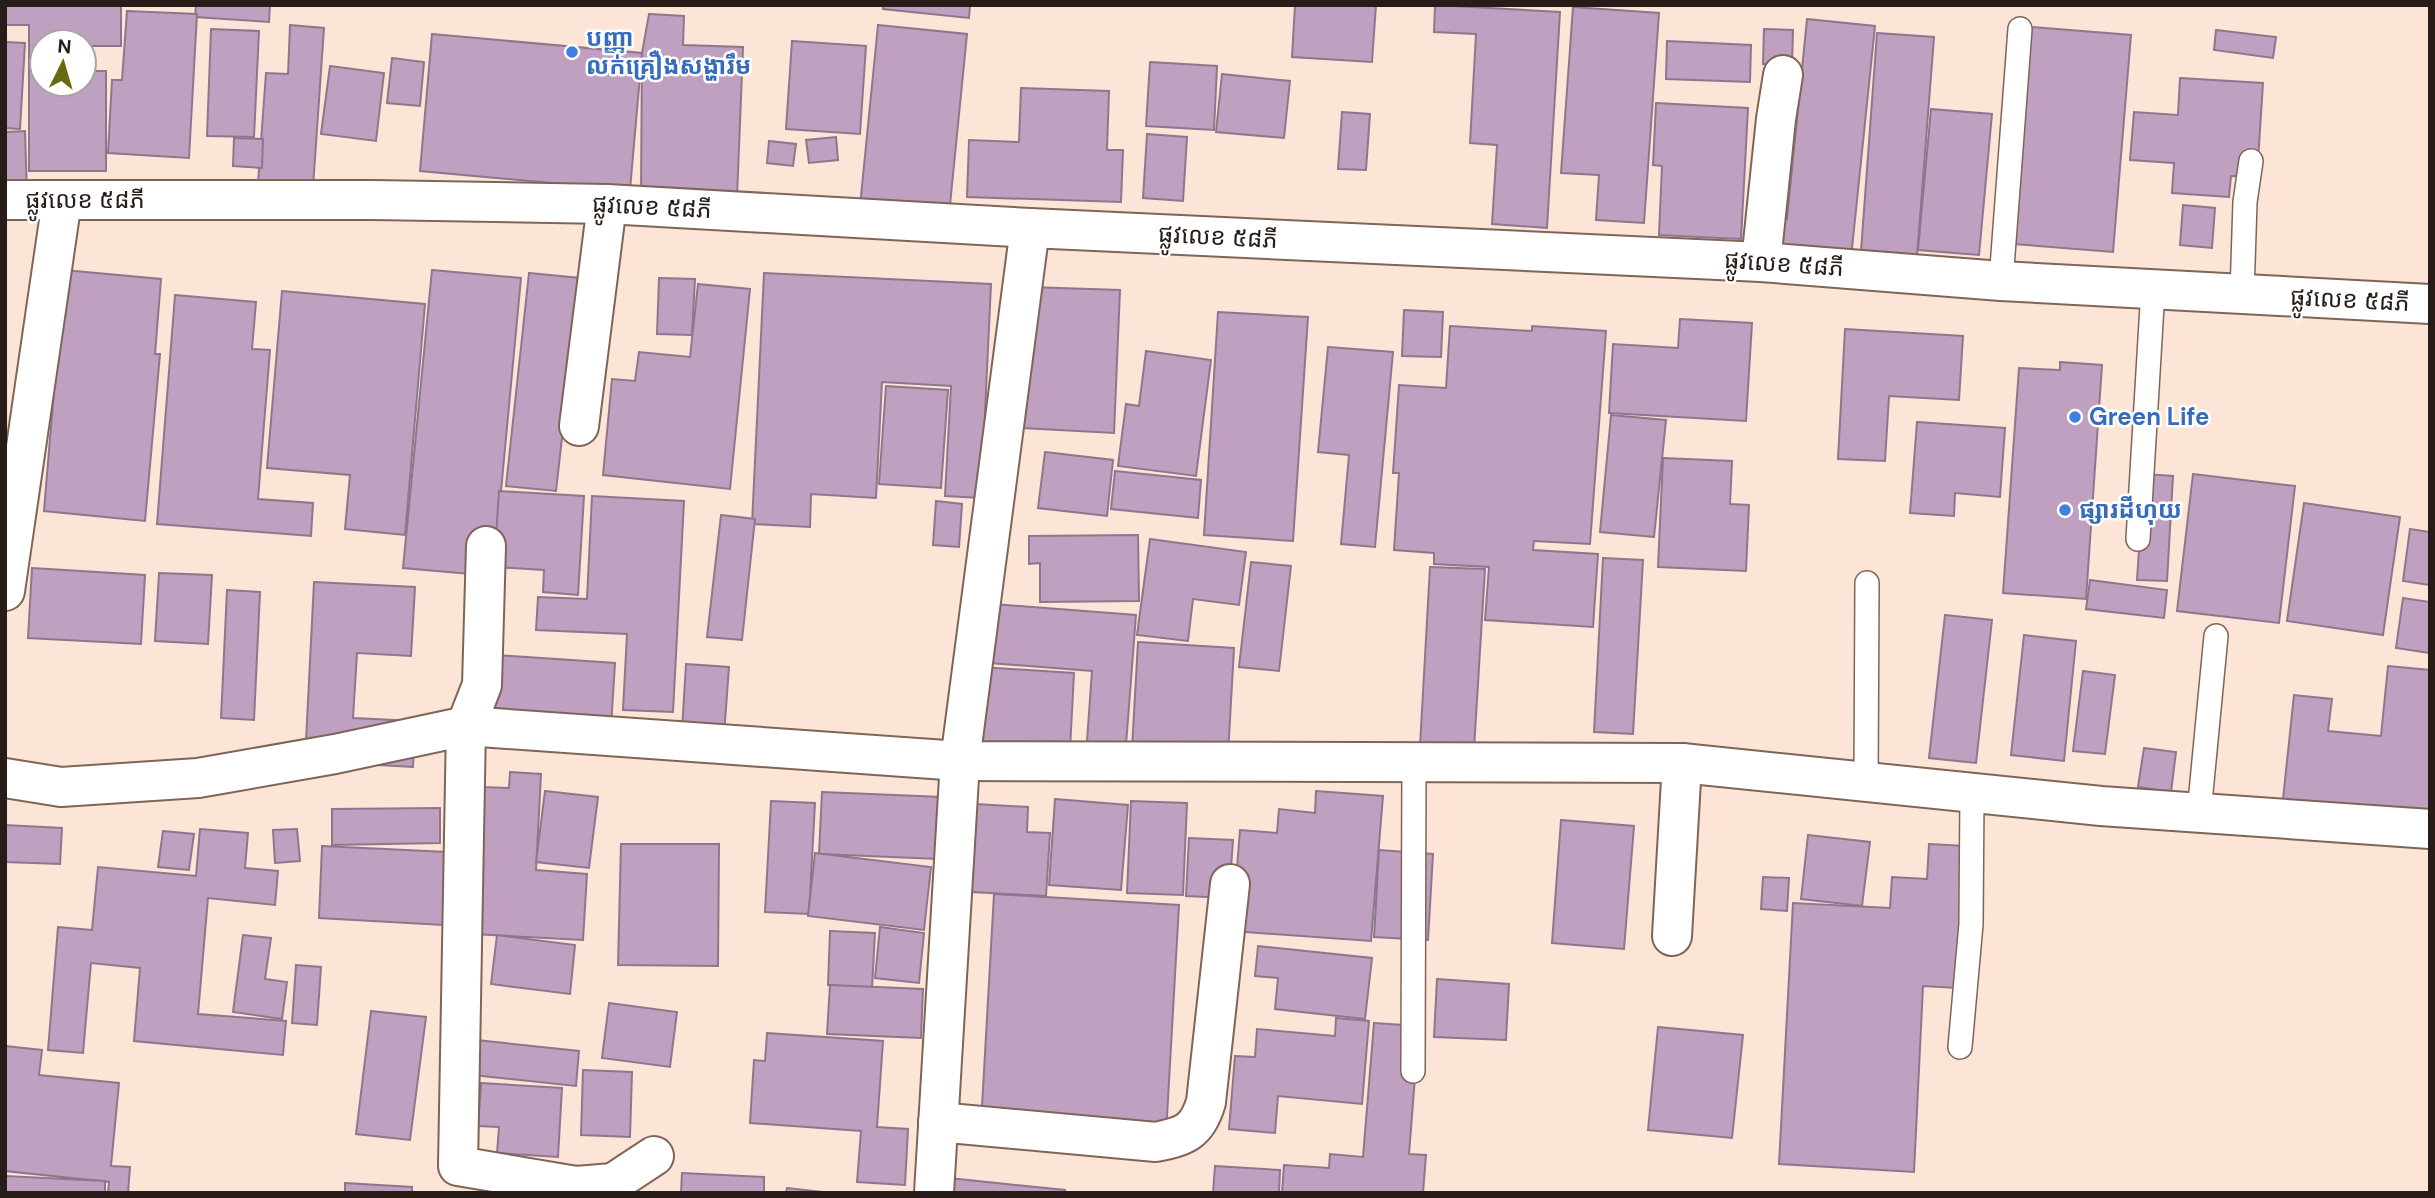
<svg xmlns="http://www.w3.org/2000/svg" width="2435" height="1198" viewBox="0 0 2435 1198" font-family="'DM Sans','Noto Sans Khmer',sans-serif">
<rect width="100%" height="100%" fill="#fce4d7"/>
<g fill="#bfa0c0" stroke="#8c778d" stroke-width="2">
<path d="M5 5H121V46H84V42H42V84H84V71H106V171H29V25H5Z"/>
<path d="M196 5H270L269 22 195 17Z"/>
<path d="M883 5H970L969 18 883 9Z"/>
<path d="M1295 5H1376L1372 62 1292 57Z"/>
<path d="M1435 5 1560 12 1547 228 1492 224 1497 145 1470 143 1476 34 1434 32Z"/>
<path d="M1573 7 1659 13 1644 223 1596 220 1599 175 1561 173Z"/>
<path d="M127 11 197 14 189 158 108 153 112 80H122Z"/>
<path d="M649 14 684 16 683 45 743 47 737 198 641 194 642 53Z"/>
<path d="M1807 19 1875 26 1851 258 1770 250 1773 218 1787 219Z"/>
<path d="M290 25 324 28 313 187 258 183 266 73 288 74Z"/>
<path d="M878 25 967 34 949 215 860 206Z"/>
<path d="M2031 27 2131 35 2113 252 2014 244Z"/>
<path d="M211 29 259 31 254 137 207 136Z"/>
<path d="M1764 29 1793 30 1792 66 1763 64Z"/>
<path d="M2216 30 2276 37 2273 58 2214 50Z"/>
<path d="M1877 33 1934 37 1917 256 1861 251Z"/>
<path d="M432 34 642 53 630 190 420 171Z"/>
<path d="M792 41 866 46 860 134 786 129Z"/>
<path d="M1667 41 1751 45 1750 82 1666 79Z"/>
<path d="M5 42 25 43 20 129 5 128Z"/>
<path d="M392 58 424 62 420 106 387 103Z"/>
<path d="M1150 62 1217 66 1214 130 1146 126Z"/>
<path d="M330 66 384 73 376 141 321 134Z"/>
<path d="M1222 74 1290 81 1284 138 1216 132Z"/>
<path d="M2180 78 2263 83 2257 177 2231 176 2229 197 2172 193 2174 163 2130 160 2134 112 2178 115Z"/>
<path d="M1021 88 1109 91 1107 150H1123L1121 202 967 197 969 140 1019 142Z"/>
<path d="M1656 103 1748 108 1741 239 1659 235 1662 166 1653 165Z"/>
<path d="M1931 109 1992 114 1979 255 1918 250Z"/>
<path d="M1342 112 1370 114 1366 170 1338 169Z"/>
<path d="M25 131 27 194 5 195V132Z"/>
<path d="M1147 134 1187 137 1183 201 1143 198Z"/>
<path d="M836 137 838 160 809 163 806 140Z"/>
<path d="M234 138 263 139 262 168 233 166Z"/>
<path d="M769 141 796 144 793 166 767 163Z"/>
<path d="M2183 205 2215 208 2212 248 2180 245Z"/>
<path d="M64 270 161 279 155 354H160L145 521 44 511Z"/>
<path d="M432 270 521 278 493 576 403 568Z"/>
<path d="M529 273 580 278 556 491 506 486Z"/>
<path d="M764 273 991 284 981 498 945 496 951 386 882 382 876 498 811 494 810 527 752 524Z"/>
<path d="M659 278 695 279 692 335 657 334Z"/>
<path d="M698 284 750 289 730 489 603 475 612 379 635 381 639 352 690 357Z"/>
<path d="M1029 287 1120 290 1114 433 1022 428Z"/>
<path d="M282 291 425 304 405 535 345 529 350 475 267 468Z"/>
<path d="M175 295 256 302 252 349 270 350 258 499 313 503 311 536 157 524Z"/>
<path d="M1404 310 1443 312 1441 357 1402 356Z"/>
<path d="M1218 312 1308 317 1293 541 1204 535Z"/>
<path d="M1680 319 1752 323 1746 421 1609 413 1613 344 1678 348Z"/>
<path d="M1450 326 1532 331V326L1606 331 1590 544 1534 541 1533 550 1598 554 1593 627 1485 620 1489 567 1434 564V553L1394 550 1399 473H1393L1399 385 1446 388Z"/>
<path d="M1845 329 1963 336 1959 400 1889 396 1885 461 1838 459Z"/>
<path d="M1328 347 1393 352 1375 547 1341 544 1349 455 1318 452Z"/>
<path d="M1146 351 1211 360 1196 476 1118 466 1126 404 1139 406Z"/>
<path d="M2060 362 2102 365 2086 599 2003 593 2019 368 2060 370Z"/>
<path d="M886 386 948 390 941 488 879 484Z"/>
<path d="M1611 415 1666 420 1654 537 1600 532Z"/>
<path d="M1917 422 2005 428 2000 497 1955 493 1954 516 1910 513Z"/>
<path d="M1045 452 1113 460 1107 516 1038 508Z"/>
<path d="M1663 458 1732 461 1730 504 1749 505 1746 571 1658 567Z"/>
<path d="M1115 471 1201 480 1198 518 1111 509Z"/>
<path d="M2144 474 2173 476 2167 581 2137 580Z"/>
<path d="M2193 474 2295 486 2279 623 2177 611Z"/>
<path d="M499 491 584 496 578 595 543 592 544 570 494 567Z"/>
<path d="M592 496 684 501 673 712 623 710 627 634 536 630 538 597 587 599Z"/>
<path d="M936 501 962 504 959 547 933 545Z"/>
<path d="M2304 503 2400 517 2383 635 2287 621Z"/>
<path d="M721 515 755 519 742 640 707 637Z"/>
<path d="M2410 529 2430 532V585L2403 581Z"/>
<path d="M1138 535 1139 601 1040 602V563L1029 564V536Z"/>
<path d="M1150 539 1246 552 1239 605 1193 599 1188 641 1137 635Z"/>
<path d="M1603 558 1643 560 1633 734 1594 732Z"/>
<path d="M1251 562 1291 566 1279 671 1239 667Z"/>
<path d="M1430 567 1485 569 1474 749 1420 746Z"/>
<path d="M32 568 145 575 141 644 28 638Z"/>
<path d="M159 573 212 575 208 644 155 641Z"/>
<path d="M2090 580 2167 590 2164 618 2086 609Z"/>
<path d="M314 582 415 587 411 656 357 653 353 718 415 721 413 767 305 761Z"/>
<path d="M227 590 260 592 254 720 221 718Z"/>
<path d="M2403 598 2430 602V653L2396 648Z"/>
<path d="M993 604 1136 615 1125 758 1086 755 1092 671 989 663Z"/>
<path d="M1945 615 1992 620 1976 763 1929 758Z"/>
<path d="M2024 635 2076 641 2064 761 2011 755Z"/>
<path d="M1138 642 1234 648 1228 755 1132 749Z"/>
<path d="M481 654 615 663 610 743 476 735Z"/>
<path d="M686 664 729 667 723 749 681 747Z"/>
<path d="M2388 666 2430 670V813L2283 799 2294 695 2332 699 2328 731 2381 736Z"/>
<path d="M981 667 1074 673 1069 769 976 764Z"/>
<path d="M2083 671 2115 675 2105 754 2073 751Z"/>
<path d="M2144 748 2176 752 2171 792 2138 787Z"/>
<path d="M510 772 541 774 536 870 587 874 583 940 473 934 482 787 509 788Z"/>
<path d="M545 791 598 797 589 868 536 862Z"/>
<path d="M1316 791 1383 796 1371 941 1232 931 1240 830 1277 833 1279 809 1315 813Z"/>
<path d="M822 792 942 797 939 859 819 854Z"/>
<path d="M1055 799 1128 805 1121 890 1049 885Z"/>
<path d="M771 801 815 803 809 914 765 912Z"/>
<path d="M1131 801 1187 803 1183 895 1127 893Z"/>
<path d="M975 804 1028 807 1027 832 1050 833 1046 896 971 892Z"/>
<path d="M440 808V843L332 845V809Z"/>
<path d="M1561 820 1634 826 1624 949 1552 943Z"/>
<path d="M5 825 62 828 60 864 5 862Z"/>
<path d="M200 829 248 833 245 868 278 871 275 905 208 898 198 1014 286 1021 283 1055 134 1041 140 968 91 963 83 1053 48 1050 58 927 92 930 98 867 196 876Z"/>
<path d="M297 829 300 861 275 863 273 830Z"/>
<path d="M163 831 194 834 189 870 158 867Z"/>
<path d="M1808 835 1870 842 1862 906 1801 899Z"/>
<path d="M1189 838 1233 840 1229 898 1186 896Z"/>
<path d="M621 844H719L718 966 618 965Z"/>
<path d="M1929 844 1965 846 1957 988 1923 986 1914 1172 1779 1164 1793 903 1890 908 1892 877 1927 879Z"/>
<path d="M322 846 447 852 443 925 319 918Z"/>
<path d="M1379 850 1433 854 1428 940 1374 937Z"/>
<path d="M815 853 931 867 924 930 808 916Z"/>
<path d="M1763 877 1789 878 1787 911 1761 909Z"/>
<path d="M994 894 1179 905 1165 1152 980 1142Z"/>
<path d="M880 927 924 933 919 983 875 978Z"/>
<path d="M830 931 875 933 872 988 828 985Z"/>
<path d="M243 935 271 938 265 979 287 982 282 1019 233 1012Z"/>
<path d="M497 935 575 945 570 994 491 984Z"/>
<path d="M1258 946 1372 958 1365 1019 1275 1009 1278 978 1255 976Z"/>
<path d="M296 965 321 967 317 1025 292 1023Z"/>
<path d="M1437 979 1509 984 1506 1040 1434 1037Z"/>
<path d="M830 985 923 989 921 1038 827 1034Z"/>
<path d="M609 1003 677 1012 670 1067 602 1058Z"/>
<path d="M371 1011 426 1017 410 1140 356 1134Z"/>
<path d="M1336 1018 1369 1021 1362 1104 1278 1096 1275 1133 1229 1129 1235 1056 1255 1057 1257 1029 1335 1036Z"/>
<path d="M1374 1023 1419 1026 1409 1154 1426 1155 1423 1193H1282L1284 1165 1329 1168 1330 1154 1363 1157Z"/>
<path d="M1658 1027 1743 1035 1732 1138 1648 1130Z"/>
<path d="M767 1033 883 1041 877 1127 908 1129 905 1185 857 1182 861 1131 750 1123 754 1060 765 1061Z"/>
<path d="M467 1039 579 1051 576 1086 464 1074Z"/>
<path d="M5 1046 42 1050 39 1075 119 1083 111 1166 130 1167 128 1193H108L109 1182 5 1171Z"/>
<path d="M583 1070 632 1072 630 1137 581 1135Z"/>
<path d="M481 1083 562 1088 558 1157 497 1153 499 1127 478 1126Z"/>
<path d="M1215 1166 1280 1170 1279 1193H1213Z"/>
<path d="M682 1173 764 1177V1193H681Z"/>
<path d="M5 1176 105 1181V1193H5Z"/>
<path d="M949 1178 1065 1190V1193H947Z"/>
<path d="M345 1183 412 1187V1193H345Z"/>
<path d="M787 1188 831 1193H786Z"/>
</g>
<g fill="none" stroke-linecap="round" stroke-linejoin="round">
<defs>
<g id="service">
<path d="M2001 281 2020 29"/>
<path d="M2242 294 2245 202 2251 161"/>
<path d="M2138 539 2153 289"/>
<path d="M1866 782 1867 583"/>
<path d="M2199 813 2216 636"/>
<path d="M1960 1047 1971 924 1972 793"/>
<path d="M1413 1071 1414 762"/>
</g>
<g id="minor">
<path d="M1761 262 1776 119 1783 75"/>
<path d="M579 426 607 204"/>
<path d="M486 546 482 685 466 726 458 1166 576 1186 613 1183 654 1156"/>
<path d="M5 591 62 200"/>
<path d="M5 778 61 787 198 778 335 754 466 726 960 761 1682 763 2101 806 2430 829"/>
<path d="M1672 936 1682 763"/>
<path d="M938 1122 1156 1142C1185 1136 1197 1132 1206 1102L1230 884"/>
<path d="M934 1193 960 761 1030 228"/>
</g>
<path id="tertiary" d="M5 200H373L607 204 1030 228 1761 262 2001 281 2430 304"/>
</defs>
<use href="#service" stroke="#7f6557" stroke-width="26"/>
<use href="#minor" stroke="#7f6557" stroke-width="42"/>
<use href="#tertiary" stroke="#7f6557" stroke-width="42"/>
<use href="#service" stroke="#fff" stroke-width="23"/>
<use href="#minor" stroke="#fff" stroke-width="38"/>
<use href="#tertiary" stroke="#fff" stroke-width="38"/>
</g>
<g fill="#3f7fe0" stroke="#fff" stroke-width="2.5">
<circle cx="572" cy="52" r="7"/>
<circle cx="2075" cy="417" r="7"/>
<circle cx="2065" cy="510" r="7"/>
</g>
<g text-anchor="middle" stroke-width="5" stroke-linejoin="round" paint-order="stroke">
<g font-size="24" font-weight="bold" fill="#366cbe" stroke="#fff" text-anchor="start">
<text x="586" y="46">បញ្ញា<tspan x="586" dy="28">លក់គ្រឿងសង្ហារឹម</tspan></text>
<text x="2089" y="425">Green Life</text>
<text x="2079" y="518">ផ្សារដីហុយ</text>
</g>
<g font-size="24" fill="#271c17" stroke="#fff">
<text x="85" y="208">ផ្លូវលេខ ៥៨ភី</text>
<text transform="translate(652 207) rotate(3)" y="8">ផ្លូវលេខ ៥៨ភី</text>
<text transform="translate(1218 237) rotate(3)" y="8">ផ្លូវលេខ ៥៨ភី</text>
<text transform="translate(1784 264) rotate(4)" y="8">ផ្លូវលេខ ៥៨ភី</text>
<text transform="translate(2350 300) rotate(3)" y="8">ផ្លូវលេខ ៥៨ភី</text>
</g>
</g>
<rect width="2435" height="1198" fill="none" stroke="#271c17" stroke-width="14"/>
<g transform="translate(63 63) rotate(5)"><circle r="33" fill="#ffffff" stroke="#a9a4a2" stroke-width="2"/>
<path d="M0-5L12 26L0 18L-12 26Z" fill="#666b0e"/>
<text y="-10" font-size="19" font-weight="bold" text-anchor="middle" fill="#271c17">N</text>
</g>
</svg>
